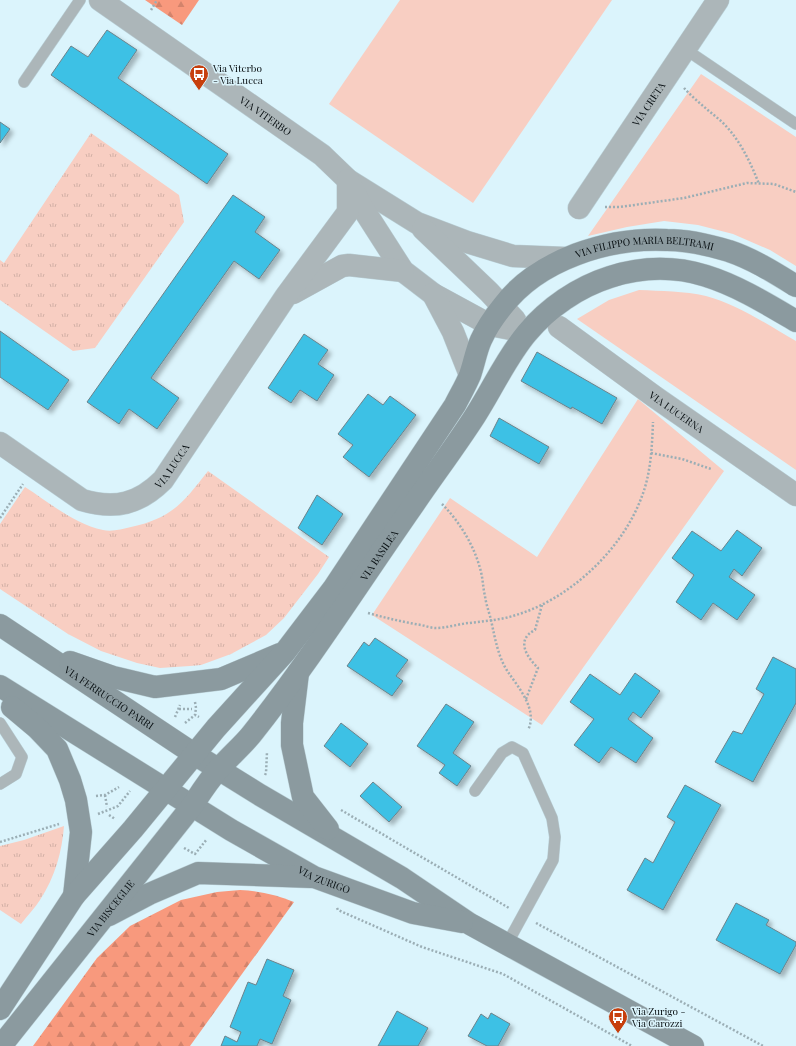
<svg xmlns="http://www.w3.org/2000/svg" width="796" height="1046" viewBox="0 0 796 1046" font-family="'Playfair Display',serif">
<defs>
<pattern id="grass-tufts" width="24" height="20" patternUnits="userSpaceOnUse"><rect width="24" height="20" fill="#f8cec2"/><path d="M3 7l-1-3M5 7V3M7 7l1-3M15 17l-1-3M17 17v-4M19 17l1-3" fill="none" stroke="#d3b0a6"/></pattern>
<pattern id="forest-firs" width="22" height="20" patternUnits="userSpaceOnUse"><rect width="22" height="20" fill="#f8997d"/><path d="M5 1l3.5 6h-7zM16 11l3.5 6h-7z" fill="#d3836b"/></pattern>
<filter id="shadow"><feDropShadow dx="3.5" dy="3.5" stdDeviation="2" flood-color="#0004"/></filter>
</defs>
<rect width="100%" height="100%" fill="#dbf4fc"/>
<g fill="url(#grass-tufts)">
<path d="M91 133 179 195 184 222 95 348 73 351 0 300V260L4 263Z"/>
<path d="M208 471 329 557 318 574 284 618 266 635 231 654 201 665 190 666 160 668 137 663 101 651 68 634 0 589V524L25 487C50 503 74 524 103 530 112 532 122 529 131 527 172 518 183 503 208 471Z"/>
<path d="M64 826C62 852 55 877 40 900 35 908 27 916 21 924L0 910V846L24 840Z"/>
</g>
<g fill="url(#forest-firs)">
<path d="M145 0H199L182 25Z"/>
<path d="M240 890C260 891 276 895 294 902L190 1046H33L97 958 130 926 181 900 217 892Z"/>
</g>
<g fill="#f8cec2">
<path d="M400 0H612L473 203 329 104Z"/>
<path d="M701 74 796 137V266L770 250 733 234 698 225 664 221 627 227 588 236Z"/>
<path d="M639 290C661 291 684 291 706 296 737 304 768 325 796 341V470L577 319 609 300Z"/>
<path d="M638 399 724 471 542 725 372 615 450 498 537 557Z"/>
</g>
<g fill="#3ec1e5" stroke="#6c828a" filter="url(#shadow)">
<path d="M107 30 137 50 118 78 228 154 207 184 51 75 71 46 88 57Z"/>
<path d="M0 122 10 129 0 143Z"/>
<path d="M233 195 265 217 255 232 280 250 259 279 234 261 151 378 179 398 157 429 129 409 119 424 87 402Z"/>
<path d="M0 331 69 380 48 410 0 377Z"/>
<path d="M304 334 328 350 318 364 334 375 317 401 300 390 291 403 268 388Z"/>
<path d="M537 352 617 398 602 424 572 407 571 409 521 381Z"/>
<path d="M368 394 383 405 390 396 416 415 369 477 343 457 353 445 338 434Z"/>
<path d="M499 418 549 447 539 464 490 436Z"/>
<path d="M317 495 343 514 322 545 298 528Z"/>
<path d="M737 530 762 548 742 576 734 569 729 577 755 595 737 620 713 603 701 620 676 602 694 575 672 558 692 531 721 551Z"/>
<path d="M375 638 408 660 396 676 403 681 392 696 347 666 364 642 369 646Z"/>
<path d="M773 657 796 669V703L753 782 715 762 733 731 742 734 764 694 756 689Z"/>
<path d="M635 673 660 691 641 718 633 712 628 719 653 738 636 763 611 747 599 763 574 745 594 719 570 702 590 674 620 695Z"/>
<path d="M446 704 474 722 453 753 471 766 457 786 439 773 445 765 417 746Z"/>
<path d="M341 723 368 744 350 767 324 746Z"/>
<path d="M373 782 402 807 389 822 360 796Z"/>
<path d="M685 785 721 805 663 910 627 890 645 858 653 863 675 822 667 817Z"/>
<path d="M736 903 769 920 766 925 796 942V945L780 974 716 940Z"/>
<path d="M267 959 294 970 283 996 291 1000 272 1044 260 1039 257 1046H221L225 1036 237 1042 241 1032 230 1027 248 982 256 985Z"/>
<path d="M397 1011 428 1028 418 1046H378Z"/>
<path d="M491 1013 510 1024 498 1046H487L468 1036 481 1014 488 1019Z"/>
</g>
<g fill="none" stroke-linecap="round" stroke-linejoin="round">
<defs>
<g id="lane">
<path d="M685 49 796 124"/>
<path d="M24 82 80 0"/>
<path d="M0 723 22 757 16 774 0 784"/>
<path d="M475 791 502 753 512 747 523 753 552 818 555 837 553 860 507 944"/>
</g>
<g id="street">
<path id="s1" d="M100 0 322 155 348 180 417 223 467 242 513 256 565 258"/>
<path d="M349 182 362 207 403 271 433 294 490 325 527 332"/>
<path id="s2" d="M579 208 718 0"/>
<path d="M423 229 489 292 515 320"/>
<path d="M293 293 342 266 349 265 403 271"/>
<path d="M433 294 453 332 470 375"/>
<path id="s3" d="M559 327 655 397 796 495"/>
<path id="s4" d="M0 443 82 500C115 510 139 504 163 480L286 296 348 212V180"/>
</g>
<g id="secondary">
<path id="s5" d="M0 625 194 754 260 795 402 878 470 924 693 1046"/>
<path d="M70 662 113 677 155 687 221 679 280 654"/>
<path d="M298 673 292 723V745L303 797 328 829"/>
<path id="s6" d="M0 686 231 830 314 877 413 913 462 922"/>
<path d="M12 707 37 728 57 749 70 780 76 800 81 832 74 896"/>
<path d="M109 915 149 894 198 873 311 877"/>
<path id="s7" d="M0 1009 74 896 133 829 216 728 285 652 333 589 455 405C460 395 466 385 470 375 474 364 476 351 481 340 486 329 494 317 502 307 538 259 609 237 667 240 688 240 709 245 729 251 753 259 775 273 796 286"/>
<path id="s8" d="M1 1046 192 806C200 794 208 781 218 770 228 758 241 747 251 735 309 662 359 583 412 507 433 476 455 447 475 416 493 388 506 358 527 333 548 308 578 287 610 277 684 253 735 285 796 321"/>
</g>
</defs>
<use href="#lane" stroke="#b9cfd6" stroke-width="12"/>
<use href="#street" stroke="#b9cfd6" stroke-width="23"/>
<use href="#secondary" stroke="#b9cfd6" stroke-width="23"/>
<g stroke="#9baeb5" stroke-width="2.5" stroke-dasharray="2 2" stroke-linecap="butt">
<path d="M151 10 157 0"/>
<path d="M684 88C695 100 708 110 721 121 739 138 750 161 759 184"/>
<path d="M605 207H620L684 198 747 183 774 184 796 192"/>
<path d="M651 453 682 459 711 469"/>
<path d="M442 504C460 522 475 547 481 572 483 580 483 588 485 596 486 604 489 612 491 620 495 638 498 657 508 672 519 688 538 710 528 730"/>
<path d="M0 518 23 484"/>
<path d="M368 613C386 618 403 622 421 625 426 626 431 628 436 628 447 628 458 624 469 623 485 621 501 620 516 615 570 599 623 549 642 496 651 473 652 446 653 422"/>
<path d="M526 699 538 668C527 657 515 640 535 630L542 605"/>
<path d="M195 702 196 708 195 715"/>
<path d="M179 709H192"/>
<path d="M175 717 180 705"/>
<path d="M185 723 195 715 199 717"/>
<path d="M265 775 266 773 267 752"/>
<path d="M105 795 107 807"/>
<path d="M96 796 105 795 119 787"/>
<path d="M341 810 509 908"/>
<path d="M98 814 118 806 130 791"/>
<path d="M109 815 115 819"/>
<path d="M0 842 59 824"/>
<path d="M184 848 195 854 207 839"/>
<path d="M337 908 338 910 422 947 503 974 632 1046"/>
<path d="M536 923 763 1046"/>
</g>
<use href="#lane" stroke="#acb6b9" stroke-width="11"/>
<use href="#street" stroke="#acb6b9" stroke-width="22"/>
<use href="#secondary" stroke="#8b9a9f" stroke-width="22"/>
</g>
<defs>
<symbol id="bus-pin" viewBox="-11 -11 22 30"><path d="M0 17L-7.5 6A9.5 9.5 0 1 1 7.5 6Z" fill="#c73f0d" stroke="#dbf4fc"/><path d="M-5-6H5V4H4V6H2V4H-2V6H-4V4H-5ZM-3.5-4V0h7V-4ZM-3.5 1.2v1.5H-2V1.2ZM2 1.2v1.5H3.5V1.2Z" fill="#fff"/></symbol>
</defs>
<g fill-rule="evenodd">
<use href="#bus-pin" x="188" y="63" width="22" height="30"/>
<use href="#bus-pin" x="607" y="1006" width="22" height="30"/>
</g>
<g text-anchor="middle" stroke-width="3" stroke-linejoin="round" paint-order="stroke">
<g font-size="10" fill="#060d10" stroke="#dbf4fc" text-anchor="start">
<text x="213" y="72">Via Viterbo<tspan x="213" dy="12">- Via Lucca</tspan></text>
<text x="632" y="1015">Via Zurigo -<tspan x="632" dy="12">Via Carozzi</tspan></text>
</g>
<g font-size="10" fill="#060d10" stroke="#dbf4fc">
<text dy="4" stroke="none"><textPath href="#s2" startOffset="125">VIA CRETA</textPath></text>
<text dy="4" stroke="none"><textPath href="#s1" startOffset="202">VIA VITERBO</textPath></text>
<text dy="4" stroke="none"><textPath href="#s7" startOffset="1029">VIA FILIPPO MARIA BELTRAMI</textPath></text>
<text dy="4" stroke="none"><textPath href="#s3" startOffset="145">VIA LUCERNA</textPath></text>
<text dy="4" stroke="none"><textPath href="#s4" startOffset="205">VIA LUCCA</textPath></text>
<text dy="4" stroke="none"><textPath href="#s8" startOffset="620">VIA BASILEA</textPath></text>
<text dy="4" stroke="none"><textPath href="#s5" startOffset="131">VIA FERRUCCIO PARRI</textPath></text>
<text dy="4" stroke="none"><textPath href="#s6" startOffset="378">VIA ZURIGO</textPath></text>
<text dy="4" stroke="none"><textPath href="#s8" startOffset="176">VIA BISCEGLIE</textPath></text>
</g>
</g>
</svg>
